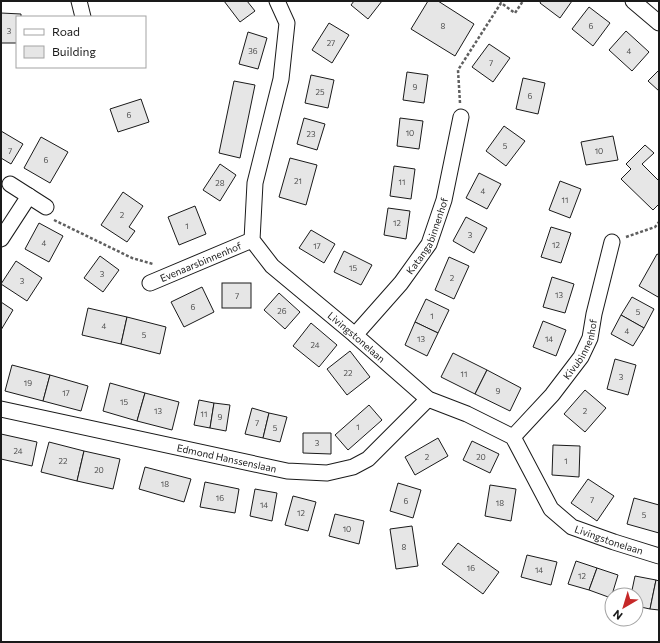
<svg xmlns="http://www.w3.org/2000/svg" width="660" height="643" viewBox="0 0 660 643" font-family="Commissioner,sans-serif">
<rect width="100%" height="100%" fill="#fff"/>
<g fill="#e6e6e6" stroke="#1a1a1a">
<path d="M224 1H247L255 11 240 22Z"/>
<path d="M354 1H382L368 19 351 5Z"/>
<path d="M428 1H438L474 24 455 56 411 29Z"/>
<path d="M541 1H572L560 18 540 3Z"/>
<path d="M589 7 610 23 593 46 572 29Z"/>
<path d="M1 13 21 14V17H17V43H1Z"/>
<path d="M329 23 349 35 332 63 312 50Z"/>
<path d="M626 31 649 52 632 71 609 50Z"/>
<path d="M248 32 267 38 258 69 239 64Z"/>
<path d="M489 44 510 58 493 82 472 67Z"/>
<path d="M659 70V91L648 81Z"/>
<path d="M407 72 428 75 424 103 403 100Z"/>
<path d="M311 75 334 80 328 108 305 103Z"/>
<path d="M523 78 545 83 538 114 516 109Z"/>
<path d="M234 81 255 85 240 158 219 153Z"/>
<path d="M141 99 149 122 118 132 110 109Z"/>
<path d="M304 118 325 124 317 150 297 144Z"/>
<path d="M400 118 423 121 419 149 397 146Z"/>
<path d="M504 126 525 141 506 166 486 151Z"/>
<path d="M1 131 23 144 11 164 1 158Z"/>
<path d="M613 136 618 160 586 165 581 142Z"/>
<path d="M41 137 68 152 50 183 24 168Z"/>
<path d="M645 145 654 153 642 164 659 181V204L653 210 621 179 631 169 626 164Z"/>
<path d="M290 158 317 165 306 205 279 197Z"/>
<path d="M220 164 236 175 220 201 203 190Z"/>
<path d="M394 166 415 169 411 199 390 196Z"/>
<path d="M479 173 501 184 487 209 466 198Z"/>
<path d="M560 181 581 189 570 218 549 210Z"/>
<path d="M123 192 143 206 129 227 135 231 127 242 101 225Z"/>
<path d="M195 206 206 234 179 245 168 217Z"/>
<path d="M388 208 410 211 406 239 384 235Z"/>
<path d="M466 217 487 228 474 253 453 241Z"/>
<path d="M39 223 63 236 49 262 25 249Z"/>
<path d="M551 227 571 233 561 263 541 257Z"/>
<path d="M311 230 335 244 324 263 299 248Z"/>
<path d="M344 251 372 265 361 285 334 272Z"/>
<path d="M657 254 659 255V294L658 297 639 286Z"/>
<path d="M100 256 119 270 103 292 84 278Z"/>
<path d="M449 257 469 266 454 299 435 290Z"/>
<path d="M16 261 42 278 27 301 1 284Z"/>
<path d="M552 277 574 284 565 313 543 307Z"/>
<rect x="222" y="283" width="29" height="25"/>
<path d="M202 287 214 312 184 327 171 302Z"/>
<path d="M279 293 300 312 285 329 264 310Z"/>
<path d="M632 297 654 309 644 328 621 315Z"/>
<path d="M426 299 449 310 438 333 415 322Z"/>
<path d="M1 302 13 310 1 330Z"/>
<path d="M88 308 127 317 121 344 82 335Z"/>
<path d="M621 315 644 328 633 346 611 334Z"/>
<path d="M127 317 166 327 160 354 121 344Z"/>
<path d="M543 321 566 330 556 356 533 347Z"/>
<path d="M415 322 438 333 427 356 405 345Z"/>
<path d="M311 323 337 345 319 367 293 346Z"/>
<path d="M350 351 370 377 347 395 327 369Z"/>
<path d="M453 353 487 370 475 394 441 377Z"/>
<path d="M615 359 636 365 628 395 607 389Z"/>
<path d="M12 365 50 375 43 401 5 391Z"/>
<path d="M487 370 521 388 510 411 475 394Z"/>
<path d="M50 375 88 386 81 411 43 401Z"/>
<path d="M110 383 145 393 137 421 103 411Z"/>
<path d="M585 390 606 408 585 432 564 414Z"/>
<path d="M145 393 179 402 172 430 137 421Z"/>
<path d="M199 400 214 403 210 428 194 425Z"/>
<path d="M214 403 230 405 226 431 210 428Z"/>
<path d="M369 405 382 420 348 450 335 435Z"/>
<path d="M252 408 269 413 263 438 245 434Z"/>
<path d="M269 413 287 417 280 442 263 438Z"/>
<path d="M303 433H331V454L303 453Z"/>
<path d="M1 434 37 442 32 466 1 459Z"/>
<path d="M438 438 448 456 415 475 405 457Z"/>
<path d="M472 441 499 454 490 473 463 460Z"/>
<path d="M49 442 84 451 77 481 41 472Z"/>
<path d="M553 445 580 446 579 477 552 475Z"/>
<path d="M84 451 120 459 113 489 77 481Z"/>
<path d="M145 467 191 479 184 502 139 489Z"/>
<path d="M588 479 614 496 597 521 571 503Z"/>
<path d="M205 482 239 489 235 513 200 507Z"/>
<path d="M398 483 421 490 413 518 390 511Z"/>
<path d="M490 485 516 489 511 521 485 516Z"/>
<path d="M255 489 277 493 272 521 250 516Z"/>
<path d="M293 496 316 502 308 531 285 525Z"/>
<path d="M634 498 659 505V533L627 524Z"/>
<path d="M335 514 364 521 359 544 329 536Z"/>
<path d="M412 526 418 566 396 569 390 529Z"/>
<path d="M458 543 499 572 483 594 442 564Z"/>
<path d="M527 555 557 562 551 585 521 577Z"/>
<path d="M576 561 597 568 589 590 568 584Z"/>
<path d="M597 568 618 575 611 598 589 590Z"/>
<path d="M635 576 656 580 650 609 636 606V595H631Z"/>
<path d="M656 580 659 581V610L650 609Z"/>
</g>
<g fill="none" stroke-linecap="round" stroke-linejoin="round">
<defs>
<g id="minor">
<path d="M79 1 83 17"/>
<path id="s1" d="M277 1 287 23 281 79 255 183 252 240 272 266 355 335 428 399 467 414 513 437 551 509 572 527 614 542 659 556"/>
<path d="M633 1 659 23"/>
<path d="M10 184 46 207"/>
<path d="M1 239 29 196"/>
<path id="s2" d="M150 283 252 240"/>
<path id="s3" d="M355 335 401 283 429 244 444 200 461 117"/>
<path id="s4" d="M1 409 287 471 327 473 353 467 368 459 428 399"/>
<path id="s5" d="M513 437 552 395 581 357 590 338 594 314 612 242"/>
</g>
</defs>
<use href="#minor" stroke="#1a1a1a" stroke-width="17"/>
<g stroke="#5f5f5f" stroke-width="2.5" stroke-dasharray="3 2" stroke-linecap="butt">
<path d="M460 103 458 70 501 3 515 13 523 1"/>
<path d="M54 220 132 258 153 264"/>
<path d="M626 237 655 227 659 222"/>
</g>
<use href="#minor" stroke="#fff" stroke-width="15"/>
</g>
<g text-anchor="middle" stroke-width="3" stroke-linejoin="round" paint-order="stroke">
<g font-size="8" fill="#4d4d4d">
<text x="443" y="29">8</text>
<text x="591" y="29">6</text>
<text x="9" y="34">3</text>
<text x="331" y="46">27</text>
<text x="253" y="54">36</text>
<text x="629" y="54">4</text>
<text x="491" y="66">7</text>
<text x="415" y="90">9</text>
<text x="320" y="95">25</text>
<text x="530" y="99">6</text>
<text x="129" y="118">6</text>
<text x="410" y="136">10</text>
<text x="311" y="137">23</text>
<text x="505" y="149">5</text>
<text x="10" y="154">7</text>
<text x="599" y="154">10</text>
<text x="46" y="163">6</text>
<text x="298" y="184">21</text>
<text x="402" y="185">11</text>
<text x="220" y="186">28</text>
<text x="483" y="194">4</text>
<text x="565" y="203">11</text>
<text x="122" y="218">2</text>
<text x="397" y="226">12</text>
<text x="187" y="229">1</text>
<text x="470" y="238">3</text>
<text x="44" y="246">4</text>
<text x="556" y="248">12</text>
<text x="317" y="249">17</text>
<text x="353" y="271">15</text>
<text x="102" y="277">3</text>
<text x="452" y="281">2</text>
<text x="22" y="284">3</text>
<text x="559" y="298">13</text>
<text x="237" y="299">7</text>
<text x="193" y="310">6</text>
<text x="282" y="314">26</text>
<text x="638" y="315">5</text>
<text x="432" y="319">1</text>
<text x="104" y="329">4</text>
<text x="627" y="334">4</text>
<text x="144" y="338">5</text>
<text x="421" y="342">13</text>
<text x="549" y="342">14</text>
<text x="315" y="348">24</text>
<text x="348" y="376">22</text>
<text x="464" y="377">11</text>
<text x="621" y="380">3</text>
<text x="28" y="386">19</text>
<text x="498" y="394">9</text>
<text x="66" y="396">17</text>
<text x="124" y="405">15</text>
<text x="158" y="414">13</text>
<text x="585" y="414">2</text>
<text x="204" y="417">11</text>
<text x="220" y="420">9</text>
<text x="257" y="426">7</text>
<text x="358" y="430">1</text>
<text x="275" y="431">5</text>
<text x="317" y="446">3</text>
<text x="18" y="454">24</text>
<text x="427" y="460">2</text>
<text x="481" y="460">20</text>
<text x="63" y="464">22</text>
<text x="566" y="464">1</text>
<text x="99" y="473">20</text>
<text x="165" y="487">18</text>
<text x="220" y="501">16</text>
<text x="592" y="503">7</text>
<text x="406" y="504">6</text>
<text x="500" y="506">18</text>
<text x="264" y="508">14</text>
<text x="301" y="516">12</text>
<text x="644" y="518">5</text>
<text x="347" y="532">10</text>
<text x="404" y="550">8</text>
<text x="471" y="571">16</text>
<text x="539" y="573">14</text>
<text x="582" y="579">12</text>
</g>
<g font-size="10" fill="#1a1a1a" stroke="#fff">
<text dy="4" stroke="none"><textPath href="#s3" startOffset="124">Katangabinnenhof</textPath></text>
<text dy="4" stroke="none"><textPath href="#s2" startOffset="55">Evenaarsbinnenhof</textPath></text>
<text dy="4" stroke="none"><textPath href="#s1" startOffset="388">Livingstonelaan</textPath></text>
<text dy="4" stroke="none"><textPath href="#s5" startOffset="112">Kivubinnenhof</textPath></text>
<text dy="4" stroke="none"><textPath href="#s4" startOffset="231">Edmond Hanssenslaan</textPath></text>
<text dy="4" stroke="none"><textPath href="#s1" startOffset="724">Livingstonelaan</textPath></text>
</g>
</g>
<rect width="660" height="643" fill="none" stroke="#1a1a1a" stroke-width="4"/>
<rect x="16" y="16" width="130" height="52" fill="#ffffff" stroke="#a3a3a3"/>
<rect x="24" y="29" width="20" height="6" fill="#ffffff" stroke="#a3a3a3"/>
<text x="52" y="36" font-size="12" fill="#1a1a1a">Road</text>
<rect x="24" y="46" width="20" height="12" fill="#e6e6e6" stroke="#a3a3a3"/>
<text x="52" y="56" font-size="12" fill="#1a1a1a">Building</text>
<g transform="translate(624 607) rotate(218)"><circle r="19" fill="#ffffff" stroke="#a3a3a3"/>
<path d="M0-3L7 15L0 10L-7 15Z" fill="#c62828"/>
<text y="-6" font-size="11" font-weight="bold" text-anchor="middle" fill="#1a1a1a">N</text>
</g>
</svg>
